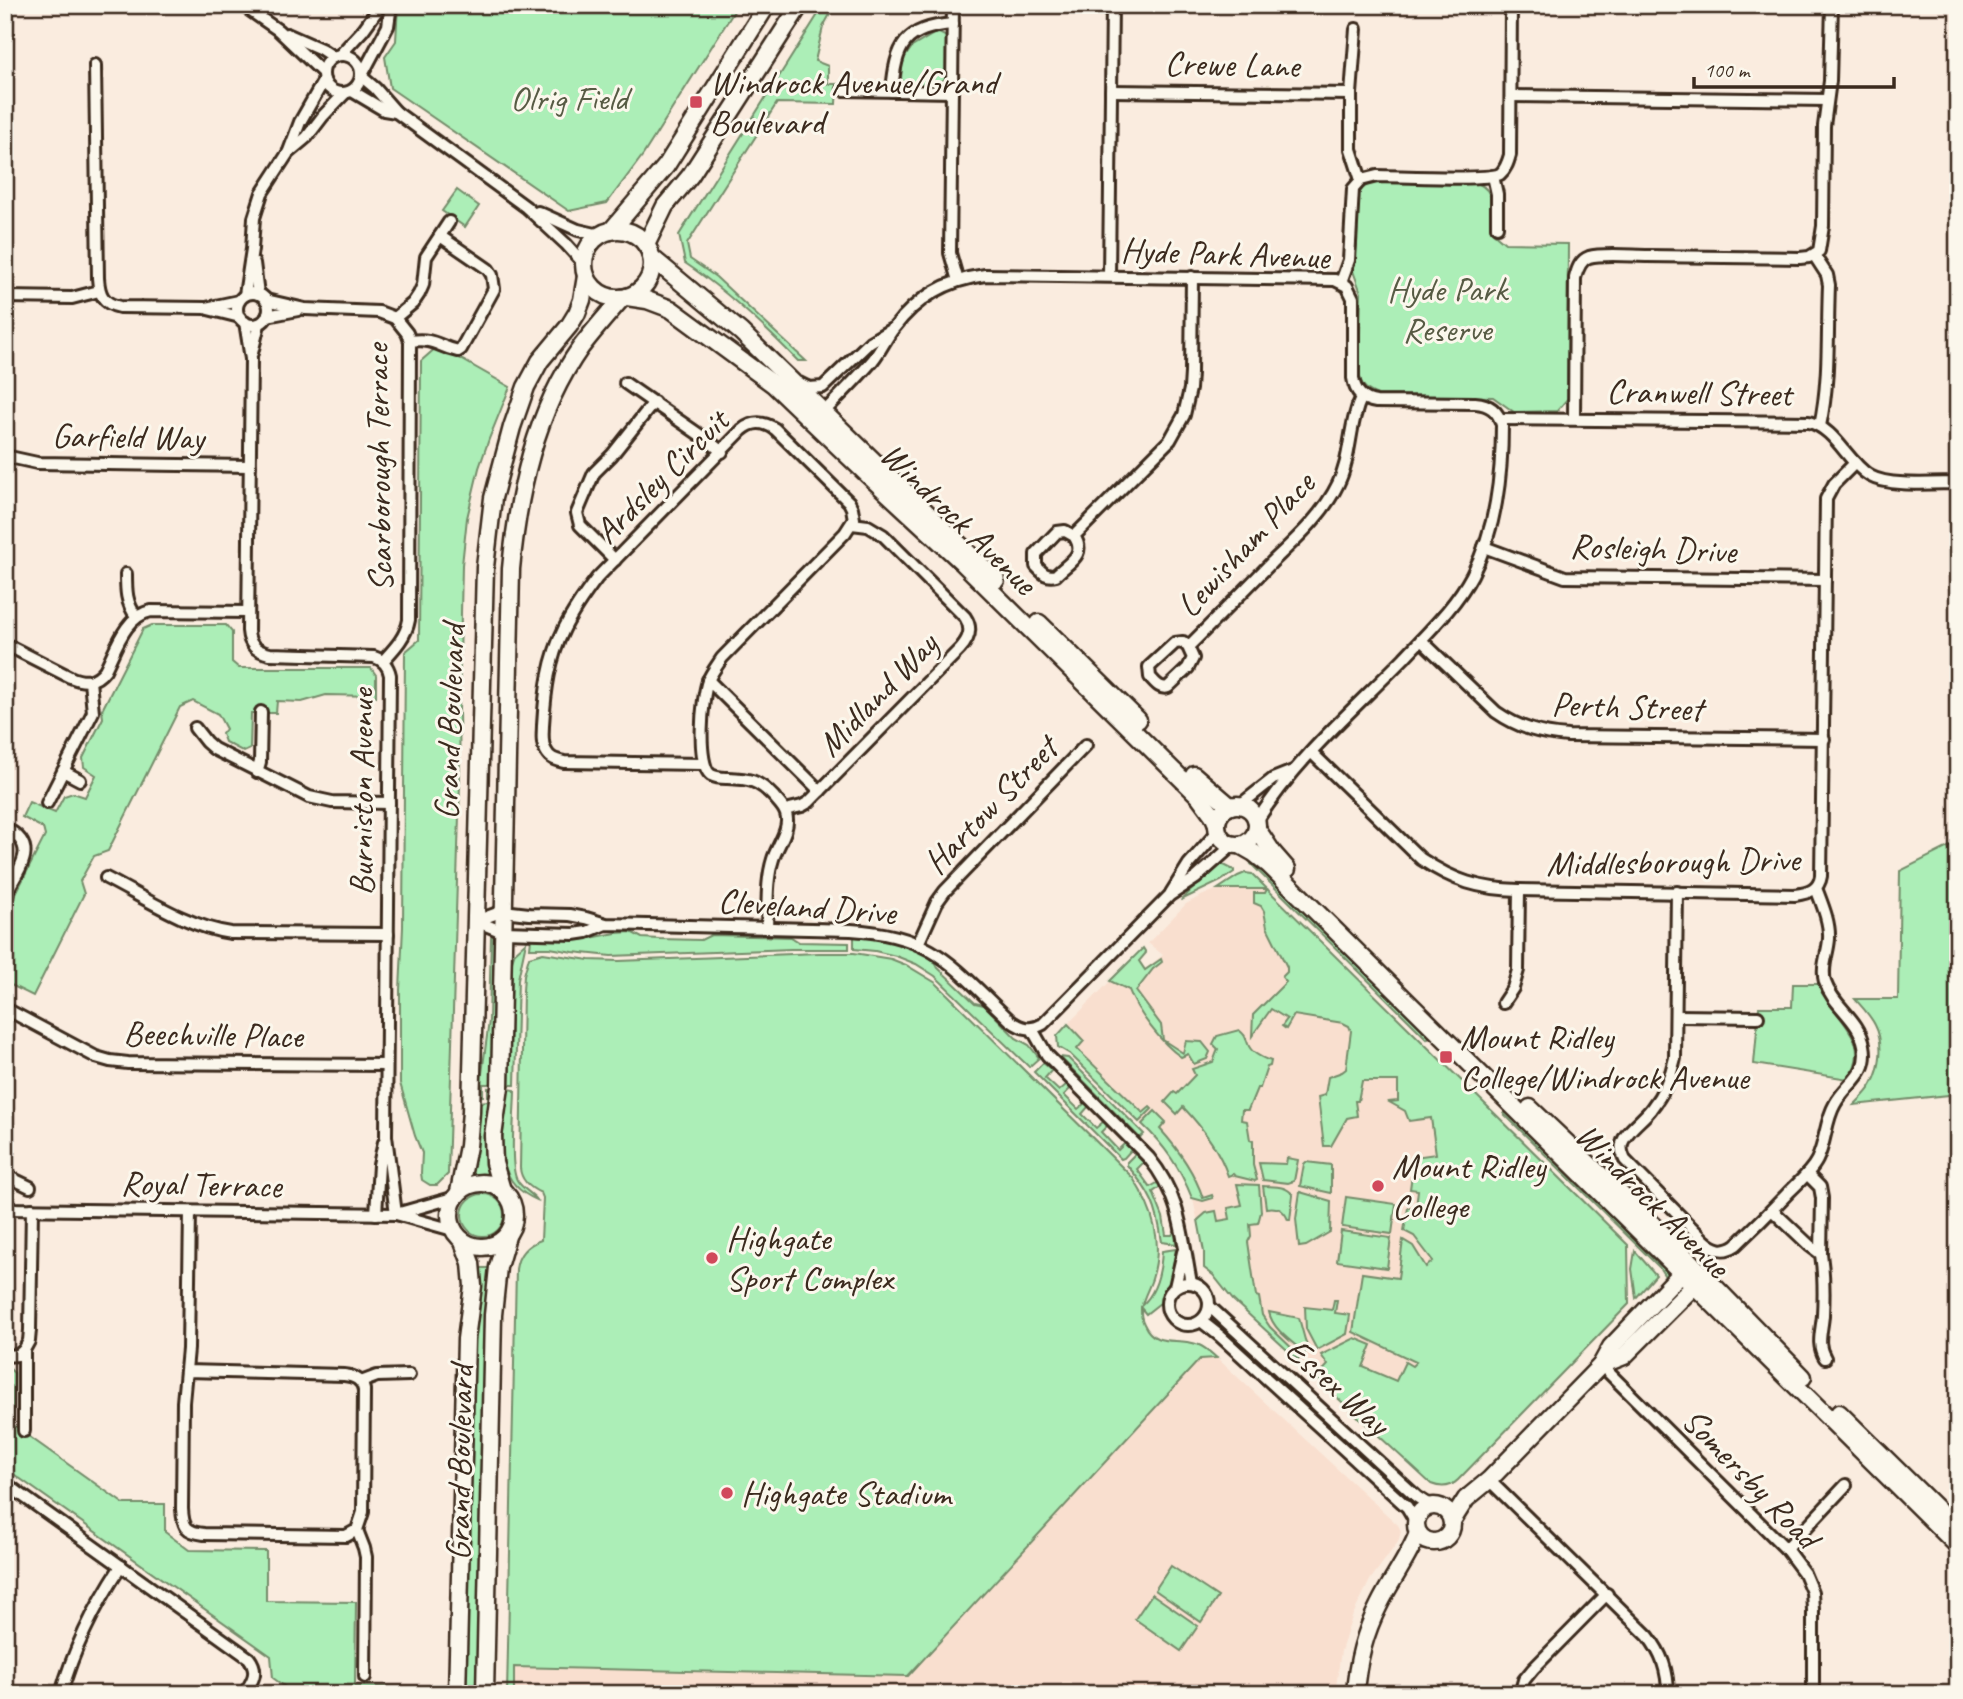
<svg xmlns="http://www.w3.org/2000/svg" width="1963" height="1699" viewBox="0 0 1963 1699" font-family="Caveat,sans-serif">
<rect width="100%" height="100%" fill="#faecdf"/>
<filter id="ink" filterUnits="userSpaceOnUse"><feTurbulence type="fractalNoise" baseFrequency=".0143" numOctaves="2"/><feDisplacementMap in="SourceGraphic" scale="14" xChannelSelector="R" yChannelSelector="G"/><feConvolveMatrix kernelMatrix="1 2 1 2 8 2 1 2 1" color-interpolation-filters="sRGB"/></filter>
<g filter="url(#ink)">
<g fill="#f9dfcf">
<path d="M1218 889H1267L1628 1245 1629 1304 1458 1480 1451 1485 1438 1486 1431 1484 1233 1300 1213 1275 1206 1271 1204 1252 1193 1199 1183 1174 1170 1154 1153 1135 1070 1054 1058 1047V1034L1143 948 1146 953 1139 961 1145 969 1163 955 1148 943 1186 904 1199 897Z"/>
<path d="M1217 1358 1398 1525 1401 1531 1398 1542 1370 1580 1352 1617 1341 1651 1335 1694H514V1667L908 1676 1200 1359Z"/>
</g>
<g fill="#aceeb7" stroke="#748c6a" stroke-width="2">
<path d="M398 5H738L643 155 607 203 569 211 390 88 385 57 396 41Z"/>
<path d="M824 5H835L823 27 815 61 828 66V84H837L836 104 777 103 687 244 690 259 716 277 806 361H798C763 325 727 291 685 263L679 235Z"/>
<path d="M937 32 947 37 946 78 935 86H908L901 80 902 61 912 47Z"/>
<path d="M1378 182 1479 184C1497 192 1491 214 1491 231L1505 243 1568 244 1567 386 1569 397 1557 411 1514 412 1493 397 1378 395C1367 391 1362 387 1359 375L1361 293 1353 271 1357 245 1358 196 1362 189 1369 184Z"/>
<path d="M457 190 479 206 465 227 442 211Z"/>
<path d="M438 346 510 387 489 439 479 468 467 518 462 565 459 710 460 783 448 1174 437 1185H430L422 1180 421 1173 422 1153 415 1136 400 1083V990L403 927 405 652 419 640 421 361Z"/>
<path d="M152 625H226L232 632V662L239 668H371L376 675V696L326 695 302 702 277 701 276 713H251L250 749 244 752 225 742 222 734 226 729 218 714 193 701 180 707 108 851 94 856 80 881 84 894 33 996 7 983H5V915L45 836 43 828 22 817 29 802 55 813 64 796 73 793 85 797 96 775 84 767 83 758 103 718 102 710 143 629Z"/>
<path d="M1958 842V1094L1854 1105C1861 1098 1868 1092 1872 1084 1881 1068 1884 1042 1875 1025 1870 1015 1862 1007 1855 999H1898L1900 871Z"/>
<path d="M1255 859 1433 1033 1427 1039 1251 864Z"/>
<path d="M1220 863 1234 870V872L1221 881 1181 900Z"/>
<path d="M1245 873 1252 874 1628 1245 1629 1304 1458 1480C1450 1488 1441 1488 1431 1484L1316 1378 1328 1365 1321 1355 1355 1338 1372 1345 1363 1367 1396 1381 1405 1362 1412 1366 1416 1362 1353 1332 1362 1273 1398 1278 1403 1240 1413 1246 1426 1267 1433 1261 1414 1236 1404 1231 1408 1208H1416L1418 1190 1410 1189 1413 1167 1416 1165 1414 1157 1436 1154 1431 1118 1409 1121 1405 1111 1389 1102 1398 1101V1081H1362L1358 1101H1355L1357 1116 1347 1118 1331 1146H1324L1318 1097 1325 1095 1328 1077 1342 1072 1346 1069 1351 1031 1349 1026 1343 1023 1294 1015 1286 1029 1282 1026 1287 1019 1271 1009 1252 1036 1253 1015 1286 982 1282 977 1287 972V967L1267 927 1264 911 1261 906 1254 903V893H1265L1267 889H1218L1238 876Z"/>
<path d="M631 932 642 938 659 939 701 940 711 935 791 937 799 942 849 943V949H791L611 956 573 952 550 948H530L531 939 580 940 616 933Z"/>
<path d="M493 935 495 937 491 1084H483V1096H479L489 1021 491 937Z"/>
<path d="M854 935C877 937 928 945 938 968L975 1003 984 1005 1016 1038 1029 1045 1039 1058 1029 1067 935 976 916 964 896 956 875 951 854 949Z"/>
<path d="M526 942 518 979 515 1085H509L512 961 515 952Z"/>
<path d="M1143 948 1146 953 1139 961 1145 970 1161 959 1162 962 1153 969 1136 991 1161 1025 1163 1040 1183 1053 1186 1041 1202 1042 1210 1052 1207 1059 1194 1064 1188 1054 1181 1057C1162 1044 1137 1012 1129 990L1110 981Z"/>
<path d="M543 953 589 960 619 961 819 953H854L891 959 906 965 936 983 1133 1178C1153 1210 1164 1242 1152 1279 1149 1288 1144 1296 1142 1305 1157 1292 1161 1270 1162 1251L1176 1249 1170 1283 1162 1294 1160 1303 1146 1314 1141 1308C1141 1315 1141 1318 1144 1324 1155 1349 1177 1336 1199 1345 1206 1348 1211 1353 1217 1358L1200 1359 908 1676 514 1667V1694H507L516 1269C518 1254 526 1245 541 1240L543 1198 541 1193C530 1188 521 1181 520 1168L523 991 524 975 529 957Z"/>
<path d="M1793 984H1819C1831 1018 1876 1038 1848 1079L1754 1064 1759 1007H1792Z"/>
<path d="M1068 1024 1084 1041 1077 1049 1143 1113 1150 1107 1152 1109 1139 1122 1070 1054 1058 1047 1057 1036Z"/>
<path d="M1239 1030C1245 1035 1245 1036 1248 1044 1251 1053 1262 1058 1271 1061L1270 1066 1267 1067 1260 1088H1257L1248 1110H1242L1241 1120 1247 1121 1250 1140 1253 1141V1165L1257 1180 1255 1181 1235 1176 1233 1174 1228 1176C1219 1149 1202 1127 1183 1107L1177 1114 1165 1102 1174 1092 1177 1094 1195 1075 1192 1069 1213 1062 1218 1049 1213 1044 1217 1036Z"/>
<path d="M1060 1057 1068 1058 1144 1134 1140 1138Z"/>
<path d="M1043 1063 1052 1070 1045 1078 1059 1091 1067 1084 1071 1088 1064 1095 1078 1109 1085 1103 1089 1106 1082 1114 1096 1128 1104 1121 1108 1125 1101 1132 1118 1150 1125 1143 1132 1149 1124 1158 1121 1159 1034 1072Z"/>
<path d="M488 1088 491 1089 484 1149 490 1180H479L469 1183 478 1132 479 1102 488 1101Z"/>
<path d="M508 1089 515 1090C515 1109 509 1165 517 1180 522 1189 532 1193 537 1200 487 1179 505 1131 508 1089Z"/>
<path d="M1510 1108 1666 1268V1278L1659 1267 1504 1114Z"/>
<path d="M1155 1111 1166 1122 1160 1129C1179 1150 1194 1171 1203 1198L1212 1195 1213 1198 1203 1201 1192 1198C1180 1168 1165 1146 1142 1124Z"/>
<path d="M1136 1153 1144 1162 1137 1169 1150 1187 1159 1182 1162 1186 1153 1192 1163 1217 1166 1235H1172L1175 1230 1176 1244 1162 1242C1157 1206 1151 1193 1127 1165V1162Z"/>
<path d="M1287 1158 1298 1160 1294 1181 1288 1183 1263 1180 1259 1163 1286 1164Z"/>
<path d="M1306 1162 1331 1165V1193L1300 1186 1304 1164Z"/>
<path d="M1237 1184 1259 1185 1261 1212 1258 1223 1250 1224 1251 1236 1248 1242 1256 1296 1259 1297 1262 1315 1270 1327 1300 1356 1298 1360 1233 1300 1213 1275 1204 1268V1252L1198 1220 1206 1213 1216 1211 1218 1221 1230 1219 1228 1208 1242 1205Z"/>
<path d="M1263 1186C1274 1187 1286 1185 1293 1195L1290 1220H1288C1284 1209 1277 1206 1266 1208Z"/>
<path d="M1300 1192 1331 1201 1330 1232 1306 1246 1299 1247 1296 1219Z"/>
<circle cx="483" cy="1215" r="21"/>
<path d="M1346 1197 1396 1204 1392 1234 1342 1227Z"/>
<path d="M1341 1231 1391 1238 1387 1268 1337 1261Z"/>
<path d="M1635 1251 1656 1275 1636 1298 1632 1269Z"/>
<path d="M480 1268H491L477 1694H466L474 1342 481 1300Z"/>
<path d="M1334 1300H1337L1335 1313 1350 1315 1347 1334 1317 1350 1306 1329 1305 1307 1332 1310Z"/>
<path d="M1269 1312 1299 1318 1305 1340 1309 1349 1305 1353C1292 1342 1272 1329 1269 1312Z"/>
<path d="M5 1367H8L14 1373 13 1425 124 1504H165V1532L189 1550 266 1551V1601L356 1602 355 1686 436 1688V1694H295L273 1678 271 1656 5 1468Z"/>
<path d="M1292 1389 1412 1499 1410 1502 1289 1392Z"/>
<path d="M1171 1566 1218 1597 1201 1622 1155 1590Z"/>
<path d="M1152 1594 1198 1626 1181 1651 1135 1619Z"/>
</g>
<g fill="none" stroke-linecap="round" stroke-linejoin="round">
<defs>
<g id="street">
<path d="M242 5 278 30 323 73"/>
<path d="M953 5 950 253 958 281"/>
<path d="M1356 29 1351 94V149L1361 180"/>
<path d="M287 34 321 49 333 57"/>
<circle cx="342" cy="74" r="19"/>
<path d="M340 55 363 30 381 5"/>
<path d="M95 65 98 278C99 294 103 304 120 307L206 308 239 301"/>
<path d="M362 75 388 26 391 5"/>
<path d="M362 77 375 88 396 112 526 207 566 244 584 264"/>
<path d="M843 90 952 92"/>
<path d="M352 91 384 110 396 112"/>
<path d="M892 91C896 45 904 28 953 24"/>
<path d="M1111 91 1351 94"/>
<path d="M1511 96 1827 100"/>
<path d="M289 151 300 122 324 80"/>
<path d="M1493 176 1497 194V227"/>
<path d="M538 212 578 230 600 235"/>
<path d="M1814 255 1827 275 1829 285C1827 332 1830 380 1820 426"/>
<path d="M254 263 258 294"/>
<path d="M1109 276 1112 5"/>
<path d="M1341 282 1349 260 1353 189 1361 180 1377 176C1398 176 1487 181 1500 174 1506 169 1508 162 1510 155L1511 5"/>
<circle cx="253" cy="309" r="16"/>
<path d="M245 295 252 249 254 218 262 193 288 153 307 137 323 116 345 93"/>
<path d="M5 297 72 298 99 291"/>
<path d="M266 300 305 309 379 312 395 318 407 333 410 341 409 620C406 637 394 649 383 661"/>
<path d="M208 309 240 317"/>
<path d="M267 316 298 310"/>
<path d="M395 318 413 303 419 294 423 285 426 257 449 222"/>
<path d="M245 322 251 359 248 631C249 645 256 651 270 654L374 657C383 660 388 665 390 675L386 1136 396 1214"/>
<path d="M410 341C436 338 436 346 458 351L461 349 494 289 492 275 488 269 440 236"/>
<path d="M252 353 259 324"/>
<path d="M625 383 710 442 722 452"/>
<path d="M799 383 809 388 823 387 870 342 892 329"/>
<path d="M821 415C838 397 857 379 873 360 881 350 886 338 894 328 917 297 948 280 985 275L1335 280 1347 286 1353 298V378C1355 391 1362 400 1376 402L1475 403C1489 404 1498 410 1502 425 1502 477 1496 529 1472 575 1455 607 1428 632 1404 658 1353 710 1296 759 1257 821"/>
<path d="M1500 419 1809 422C1836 429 1847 462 1870 476 1889 487 1935 483 1958 483"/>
<path d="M1574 419 1575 278C1577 270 1580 260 1589 257 1602 253 1634 256 1648 256 1699 257 1749 257 1800 258L1809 257 1819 251 1823 226 1824 126 1830 81 1832 5"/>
<path d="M5 456 37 463 250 466"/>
<path d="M1074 536 1065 531 1057 532 1036 554V566C1042 572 1046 578 1056 575 1069 562 1087 555 1074 536L1170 440 1184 415 1190 389 1191 373 1192 277"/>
<path d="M1484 547 1565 577 1825 580"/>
<path d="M615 560 580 525 577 513 594 473 612 455 654 402"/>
<path d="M126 574C126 590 126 603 136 616"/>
<path d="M1421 640 1496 712C1519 728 1541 734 1568 736L1824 739"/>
<path d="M5 644 70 677C84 683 95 683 105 670 116 649 125 616 151 611L248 612"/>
<path d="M1188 647 1183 642 1175 643 1149 667 1150 677C1155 682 1160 690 1168 687L1188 668 1193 658 1188 647C1216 619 1244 591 1272 562 1296 539 1323 515 1338 484 1352 456 1348 425 1362 396"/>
<path d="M708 680 820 791"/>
<path d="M195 728 206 742 214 749 309 797 332 802 389 803"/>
<path d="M1311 752 1421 859C1454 881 1479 889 1519 890L1795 895C1809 893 1819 890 1821 876L1826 499 1834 484 1855 463"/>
<path d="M703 764 564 762C556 760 550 759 546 751 541 743 543 733 543 725 545 691 549 659 564 629 573 611 585 594 597 578L742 430C753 421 763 421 775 429L849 502 852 508 854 519 845 533 722 658C717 666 711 673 708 681 702 697 696 765 711 775 715 777 721 778 726 778 749 779 757 779 774 797 778 802 784 807 786 814 791 828 777 846 773 859 766 881 768 905 767 928"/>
<path d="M63 771 80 780"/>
<path d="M257 772 260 762 261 712"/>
<path d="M47 803 93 712 90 681"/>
<path d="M1240 805 1273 779 1293 771"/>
<path d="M785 810 802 806 809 802 960 649C969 639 973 629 965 617L883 535 868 526 852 524"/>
<path d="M5 828C41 846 19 868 5 895"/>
<path d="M106 878C145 898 188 927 231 933L388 934"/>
<path d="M1677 892 1675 1058C1671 1077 1663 1094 1651 1109 1643 1120 1625 1131 1622 1144 1620 1150 1623 1155 1625 1160L1705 1241C1715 1250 1724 1253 1736 1245 1754 1228 1772 1210 1789 1192 1799 1182 1811 1172 1817 1160 1826 1142 1825 1121 1835 1104 1847 1082 1870 1075 1864 1045 1859 1019 1833 1006 1825 982 1821 967 1828 954 1829 939 1830 922 1822 904 1816 888"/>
<path d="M1171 893 1189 864 1218 831"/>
<path d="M606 924 587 932 574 934 503 932 476 921 503 911 529 914 570 915 586 918 606 924 851 930C936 935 954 968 1011 1021 1022 1029 1031 1031 1043 1024L1170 895 1196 878 1233 845"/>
<path d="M918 944 937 902 945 891 1086 745"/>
<path d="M1503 1003 1513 988 1518 970 1519 890"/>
<path d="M8 1010 96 1057 110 1061 128 1063 386 1065"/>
<path d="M1677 1016 1758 1017"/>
<path d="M1032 1029 1047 1055 1149 1158C1181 1197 1182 1236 1191 1283"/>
<path d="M1807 1174 1820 1187 1822 1198 1821 1254"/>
<path d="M5 1175 30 1187"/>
<path d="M5 1209 396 1214 456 1197"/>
<path d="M1772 1210 1809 1245 1821 1254C1824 1274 1824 1295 1823 1315 1822 1331 1816 1344 1825 1358"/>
<path d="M376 1214 379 1165 384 1142"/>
<path d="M396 1214 453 1230"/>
<circle cx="1188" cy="1304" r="21"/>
<path d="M1175 1287 1183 1252"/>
<path d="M1209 1306 1417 1497 1431 1506"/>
<path d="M1201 1321 1220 1336 1407 1507 1416 1522"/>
<path d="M5 1356 18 1355 24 1350"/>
<path d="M1601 1365 1786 1549 1804 1573 1812 1592 1813 1610V1694"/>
<path d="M187 1371 344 1375C354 1376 362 1379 364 1390L363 1512 357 1530 346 1536 204 1534C186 1532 183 1527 182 1509L183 1402 188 1349 190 1212"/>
<path d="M361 1382 377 1376 409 1375"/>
<path d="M24 1431V1350L29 1341 30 1330 32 1209"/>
<path d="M1489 1480 1648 1636C1662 1654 1668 1671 1668 1694"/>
<path d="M5 1483 249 1658C259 1671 253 1681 244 1694"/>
<path d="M357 1530 364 1548 366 1557 365 1677"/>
<path d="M1786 1549 1846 1485"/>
<path d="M61 1694C74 1647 95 1606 121 1566"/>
<path d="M1520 1694 1524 1680 1533 1669 1607 1594"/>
</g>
<g id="secondary">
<circle cx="618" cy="264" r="34"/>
<path d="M611 231 666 166 767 5"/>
<path d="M646 245 665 206 690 176 800 5"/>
<path d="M651 257 741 332 996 580"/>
<path d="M627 297 647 300 671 309 773 384 867 474 962 562 1199 796 1213 815 1217 824"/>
<path d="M1039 623 1138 720"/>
<path d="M1194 775 1230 806"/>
<circle cx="1237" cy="825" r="20"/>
<path d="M1257 829 1273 853 1287 869"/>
<path d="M1240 845 1254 853 1269 865 1958 1546"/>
<path d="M1530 1108 1666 1237 1803 1377"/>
<circle cx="482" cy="1215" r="32"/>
<path d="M502 1190 494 1163 493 1136 500 1087 511 569C518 492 535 412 581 347 594 330 608 314 622 298"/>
<path d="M459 1192 468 1146 471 1112 485 567 493 498 512 427 526 387 540 361 569 326 577 313 582 300 586 276"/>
<path d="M1601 1365 1624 1356 1701 1279"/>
<path d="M1839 1413 1958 1530"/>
<circle cx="1434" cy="1524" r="18"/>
<path d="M1452 1521 1466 1499 1489 1480 1601 1365 1611 1347 1687 1267"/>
<path d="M457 1694 466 1339 473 1286 471 1263 463 1242"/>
<path d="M485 1694 493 1315 498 1267 507 1236"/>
<path d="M1355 1694C1357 1663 1365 1632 1379 1605 1391 1580 1408 1559 1418 1533"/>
</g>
</defs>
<use href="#street" stroke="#3b2a1e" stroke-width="16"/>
<use href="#secondary" stroke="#3b2a1e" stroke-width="21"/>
<use href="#street" stroke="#fbf7ec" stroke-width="10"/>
<use href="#secondary" stroke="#fbf7ec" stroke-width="16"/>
</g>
</g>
<g fill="#d1495b" stroke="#fbf7ec" stroke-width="2.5">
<rect x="689" y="95" width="14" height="14" rx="3.5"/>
<rect x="1439" y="1050" width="14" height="14" rx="3.5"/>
<circle cx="1378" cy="1186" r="7"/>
<circle cx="712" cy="1258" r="7"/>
<circle cx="727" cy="1493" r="7"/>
</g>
<g text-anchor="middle" stroke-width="6" stroke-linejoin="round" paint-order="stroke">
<g font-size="35" fill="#3b2a1e" stroke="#fbf7ec">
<text transform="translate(1232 64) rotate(1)" y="12">Crewe Lane</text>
<text transform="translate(1225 253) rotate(2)" y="12">Hyde Park Avenue</text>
<text transform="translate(1699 392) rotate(1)" y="12">Cranwell Street</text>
<text transform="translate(128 436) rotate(1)" y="12">Garfield Way</text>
<text transform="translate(378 468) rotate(-91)" y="12">Scarborough Terrace</text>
<text transform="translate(661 476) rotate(-45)" y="12">Ardsley Circuit</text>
<text transform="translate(959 518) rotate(44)" y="12">Windrock Avenue</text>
<text transform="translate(1245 544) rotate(-47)" y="12">Lewisham Place</text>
<text transform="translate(1653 548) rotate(2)" y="12">Rosleigh Drive</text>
<text transform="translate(877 694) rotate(-46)" y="12">Midland Way</text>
<text transform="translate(1627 706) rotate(2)" y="12">Perth Street</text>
<text transform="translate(449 722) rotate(-88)" y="12">Grand Boulevard</text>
<text transform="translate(361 792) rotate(-90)" y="12">Burniston Avenue</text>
<text transform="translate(990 805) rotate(-46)" y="12">Hartow Street</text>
<text transform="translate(1673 861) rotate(-1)" y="12">Middlesborough Drive</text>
<text transform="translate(807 906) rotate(4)" y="12">Cleveland Drive</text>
<text transform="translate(213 1034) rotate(1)" y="12">Beechville Place</text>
<text transform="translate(201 1184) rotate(1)" y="12">Royal Terrace</text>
<text transform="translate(1653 1200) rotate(45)" y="12">Windrock Avenue</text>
<text transform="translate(1338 1386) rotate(42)" y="12">Essex Way</text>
<text transform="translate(459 1463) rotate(-89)" y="12">Grand Boulevard</text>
<text transform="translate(1751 1478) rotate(46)" y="12">Somersby Road</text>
</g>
<g font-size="35" fill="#3b2a1e" stroke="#fbf7ec" text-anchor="start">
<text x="710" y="94">Windrock Avenue/Grand<tspan x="710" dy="40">Boulevard</tspan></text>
<text x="1460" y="1049">Mount Ridley<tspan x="1460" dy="40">College/Windrock Avenue</tspan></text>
<text x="1392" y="1178">Mount Ridley<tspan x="1392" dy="40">College</tspan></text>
<text x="726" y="1250">Highgate<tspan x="726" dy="40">Sport Complex</tspan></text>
<text x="741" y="1505">Highgate Stadium</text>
</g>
<g font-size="35" fill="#575b44" stroke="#fbf7ec">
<text x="569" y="110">Olrig Field</text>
<text x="1447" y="301">Hyde Park<tspan x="1447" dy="40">Reserve</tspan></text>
</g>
</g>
<rect width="1963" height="1699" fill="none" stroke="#fbf7ec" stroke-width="28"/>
<rect x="14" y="14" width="1935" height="1671" fill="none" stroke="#3b2a1e" stroke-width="2.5" filter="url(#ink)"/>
<path d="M1694 77v10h200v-10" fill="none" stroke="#3b2a1e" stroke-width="3.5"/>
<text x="1704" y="77" font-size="21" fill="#3b2a1e" stroke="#fbf7ec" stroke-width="5" paint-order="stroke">100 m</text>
</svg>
